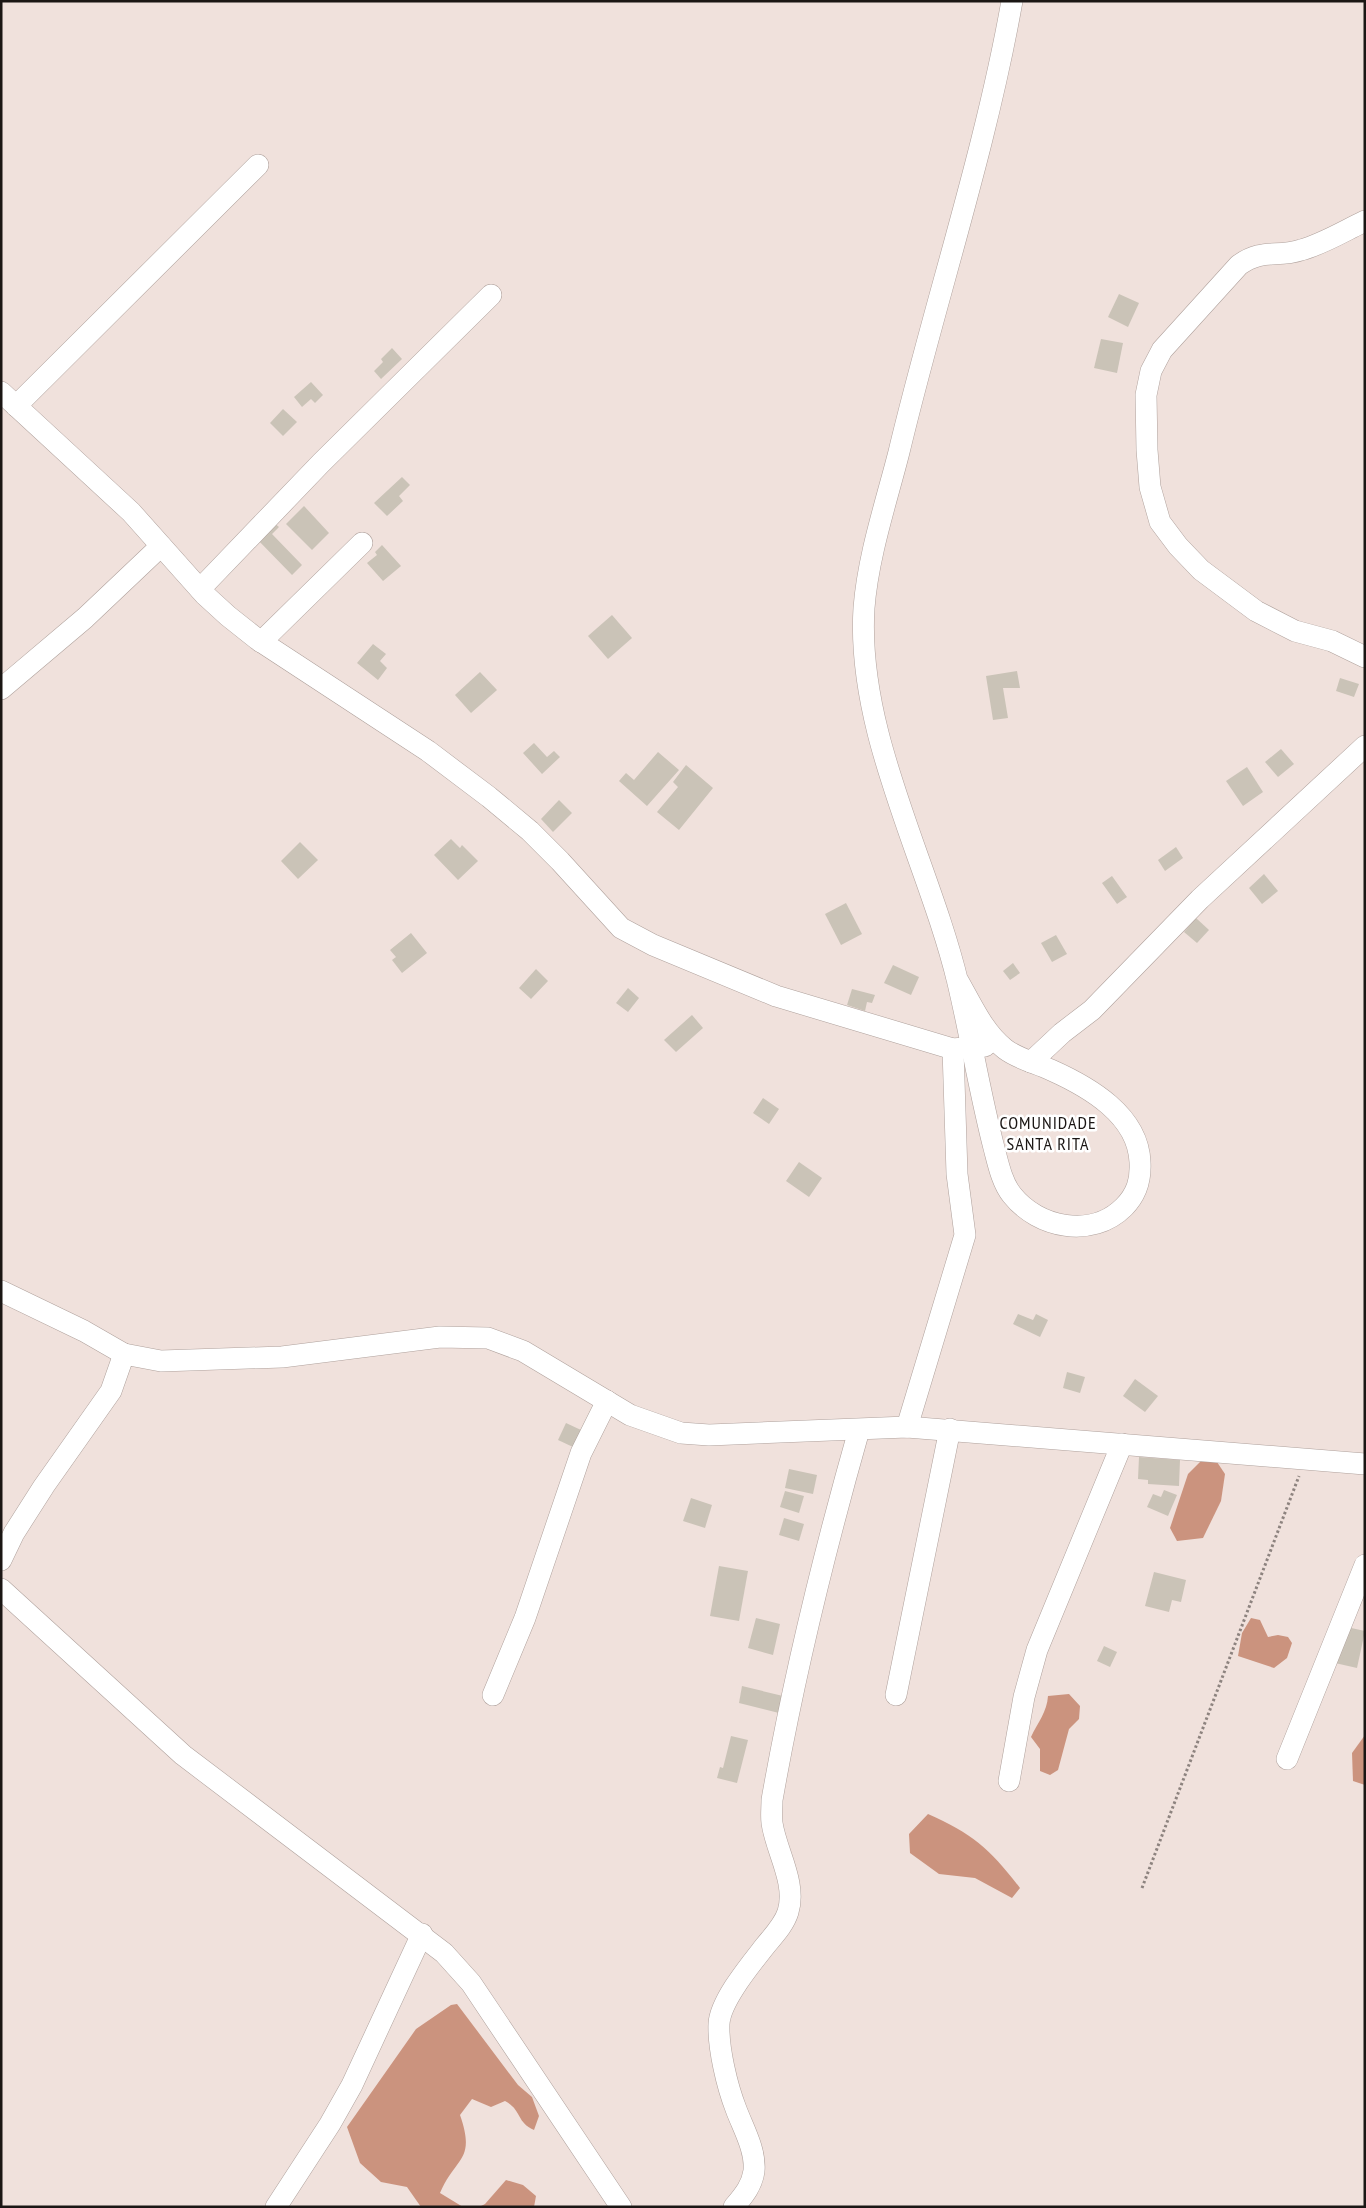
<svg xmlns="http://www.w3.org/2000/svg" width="1366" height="2208" viewBox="0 0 1366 2208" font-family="'PT Sans Narrow',sans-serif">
<rect width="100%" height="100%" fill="#f0e1dc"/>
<g fill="#cb937e">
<path d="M1201 1461 1217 1462 1225 1474 1221 1501 1203 1538 1177 1541 1170 1528 1188 1474Z"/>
<path d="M1251 1618 1260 1620 1268 1637 1278 1635 1288 1637 1292 1643 1287 1658 1274 1668 1238 1656 1242 1633Z"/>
<path d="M1069 1694 1080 1706 1079 1719 1069 1729 1058 1770 1050 1775 1040 1771V1749L1031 1737C1038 1722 1047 1712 1048 1696Z"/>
<path d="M1365 1735V1785L1353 1781 1352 1753Z"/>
<path d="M928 1814C972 1833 991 1850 1020 1888L1012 1898 975 1878 939 1874 910 1853 909 1834Z"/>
<path d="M457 2004 518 2085 532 2097 539 2116 534 2130C516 2122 522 2110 505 2101L491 2107 472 2099 460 2115C476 2161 456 2156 440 2193L463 2207H421L407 2187 381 2182 360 2163 347 2127 416 2029 451 2005Z"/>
<path d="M506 2180 523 2185 536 2196 534 2207H479L485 2204Z"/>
</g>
<g fill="#cac3b7">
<path d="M1119 294 1139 303 1128 327 1108 317Z"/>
<path d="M1101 339 1123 343 1117 373 1094 368Z"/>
<path d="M392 348 402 359 381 379 374 371 383 362 381 359Z"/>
<path d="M311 382 323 395 315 403 311 399 302 407 294 397Z"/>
<path d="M283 409 297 422 283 436 270 423Z"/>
<path d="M402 477 410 485 399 496 403 501 387 516 374 503Z"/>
<path d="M304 506 329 533 312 550 286 524Z"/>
<path d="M273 522 279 527 272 534 302 565 292 575 256 538Z"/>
<path d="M382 545 401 566 383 581 367 563 377 555 375 552Z"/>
<path d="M612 615 632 638 608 659 588 636Z"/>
<path d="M373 644 386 654 380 661 387 668 378 680 357 663Z"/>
<path d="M1017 671 1020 688H1003L1008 718 993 720 986 676Z"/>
<path d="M480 672 497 690 471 713 455 695Z"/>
<path d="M1340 678 1359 684 1354 697 1336 691Z"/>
<path d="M534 743 547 757 554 751 560 757 542 774 523 753Z"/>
<path d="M1281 749 1294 764 1278 777 1265 762Z"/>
<path d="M658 752 679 770 647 806 619 781 626 773 634 780Z"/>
<path d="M686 765 713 788 679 830 657 812 678 787 673 782Z"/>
<path d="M1247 767 1263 792 1243 806 1226 781Z"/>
<path d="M559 800 572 813 553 832 541 819Z"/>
<path d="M451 839 460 848 462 845 478 861 458 880 434 855Z"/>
<path d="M300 842 318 860 298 879 281 861Z"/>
<path d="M1176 847 1183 858 1165 871 1158 860Z"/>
<path d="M1264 874 1278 891 1262 904 1249 888Z"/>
<path d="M1112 876 1127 897 1117 904 1102 883Z"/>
<path d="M846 903 862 934 841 945 825 914Z"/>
<path d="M1196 918 1209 930 1197 943 1184 932Z"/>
<path d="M411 933 427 953 402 973 392 960 396 957 390 950Z"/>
<path d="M1056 935 1067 954 1052 962 1041 943Z"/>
<path d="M1013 963 1020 973 1010 980 1003 971Z"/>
<path d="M893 965 919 977 911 995 884 983Z"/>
<path d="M536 969 548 981 531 999 519 988Z"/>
<path d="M628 988 639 998 628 1012 616 1003Z"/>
<path d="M852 989 875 995 872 1003 867 1002 865 1011 847 1005Z"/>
<path d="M692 1015 703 1028 676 1052 664 1040Z"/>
<path d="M763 1098 779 1109 769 1124 753 1113Z"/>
<path d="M799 1162 822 1178 809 1197 786 1181Z"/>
<path d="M1018 1314 1033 1320 1036 1314 1048 1320 1040 1337 1013 1324Z"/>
<path d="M1067 1372 1085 1377 1080 1393 1063 1388Z"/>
<path d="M1135 1379 1158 1396 1145 1412 1123 1396Z"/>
<path d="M566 1423 581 1430 573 1447 558 1440Z"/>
<path d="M1139 1457 1180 1460 1179 1486 1148 1484V1480L1138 1479Z"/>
<path d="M789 1469 817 1475 813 1494 785 1488Z"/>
<path d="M1164 1490 1177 1495 1168 1516 1147 1507 1153 1494 1161 1497Z"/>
<path d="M785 1491 804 1496 799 1513 780 1507Z"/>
<path d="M691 1498 712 1505 705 1528 683 1521Z"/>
<path d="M784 1518 804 1524 799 1541 779 1535Z"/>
<path d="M719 1566 748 1571 739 1621 710 1616Z"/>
<path d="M1154 1572 1186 1580 1181 1602 1172 1600 1169 1612 1145 1606Z"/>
<path d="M756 1618 780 1624 773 1655 748 1648Z"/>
<path d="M1342 1626 1365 1631 1357 1668 1335 1663Z"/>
<path d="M1104 1646 1117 1652 1110 1667 1097 1661Z"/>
<path d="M742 1686 783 1696 779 1713 739 1703Z"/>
<path d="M731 1736 748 1740 737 1783 717 1778 720 1767 723 1768Z"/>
</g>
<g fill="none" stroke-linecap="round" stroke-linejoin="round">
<defs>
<g id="street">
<path d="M1365 221C1344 231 1323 244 1301 250 1276 258 1263 248 1239 265L1162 350 1151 371 1146 395 1147 450 1150 487 1160 522 1178 546 1201 570 1256 611 1295 631 1332 641 1365 657"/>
<path d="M1 392 131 512 205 595 228 616 257 639 428 751 489 797 530 831 560 861 621 928 653 945 776 996 953 1049 985 1046"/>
<path d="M16 406 258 165"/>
<path d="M200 589 321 463 491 295"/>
<path d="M261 642 362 543"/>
<path d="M1 689 85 618 161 546"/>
<path d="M957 979C971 1003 983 1032 1005 1049 1018 1059 1036 1063 1051 1070 1089 1087 1138 1115 1140 1162 1141 1180 1137 1194 1124 1207 1092 1239 1038 1228 1012 1195 1002 1183 998 1163 994 1148 980 1094 971 1038 958 983 929 862 856 734 864 608 868 556 886 503 899 452 935 301 985 153 1012 1"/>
<path d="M1031 1062 1062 1033 1092 1010 1200 899 1365 746"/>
<path d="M1 1291 84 1331 124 1354"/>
<path d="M907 1427 965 1235 957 1174 953 1049"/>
<path d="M1 1560 14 1533 44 1486 111 1391 124 1354 161 1361 282 1357 440 1337 488 1338 523 1351 630 1415 681 1433 709 1435 907 1427 1365 1464"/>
<path d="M1 1589 183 1755 444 1953 471 1983 621 2207"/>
<path d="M493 1695 525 1618 581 1453 607 1401"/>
<path d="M896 1695 950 1429"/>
<path d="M1287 1759 1365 1565"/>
<path d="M1009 1781 1024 1697 1037 1650 1122 1444"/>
<path d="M276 2207 330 2124 352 2085 422 1934"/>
<path d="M734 2207C743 2196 752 2186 754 2171 756 2150 743 2128 736 2109 727 2086 718 2048 719 2024 720 2001 751 1964 765 1946 773 1936 784 1925 788 1912 797 1883 776 1851 772 1823 771 1816 772 1808 772 1800 794 1675 824 1553 859 1430"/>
</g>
</defs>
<use href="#street" stroke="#afa19c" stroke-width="22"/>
<path stroke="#8d837f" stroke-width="3" stroke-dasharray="2.5 2.5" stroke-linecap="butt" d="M1142 1888 1299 1476"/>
<use href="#street" stroke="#fff" stroke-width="21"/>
</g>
<g text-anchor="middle" stroke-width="5" stroke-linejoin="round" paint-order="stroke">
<g font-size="18" letter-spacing="1" fill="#1b1614" stroke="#fff">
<text x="1048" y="1129">COMUNIDADE<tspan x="1048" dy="21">SANTA RITA</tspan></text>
</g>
</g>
<rect width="1366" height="2208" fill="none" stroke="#1b1614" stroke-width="5"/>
</svg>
